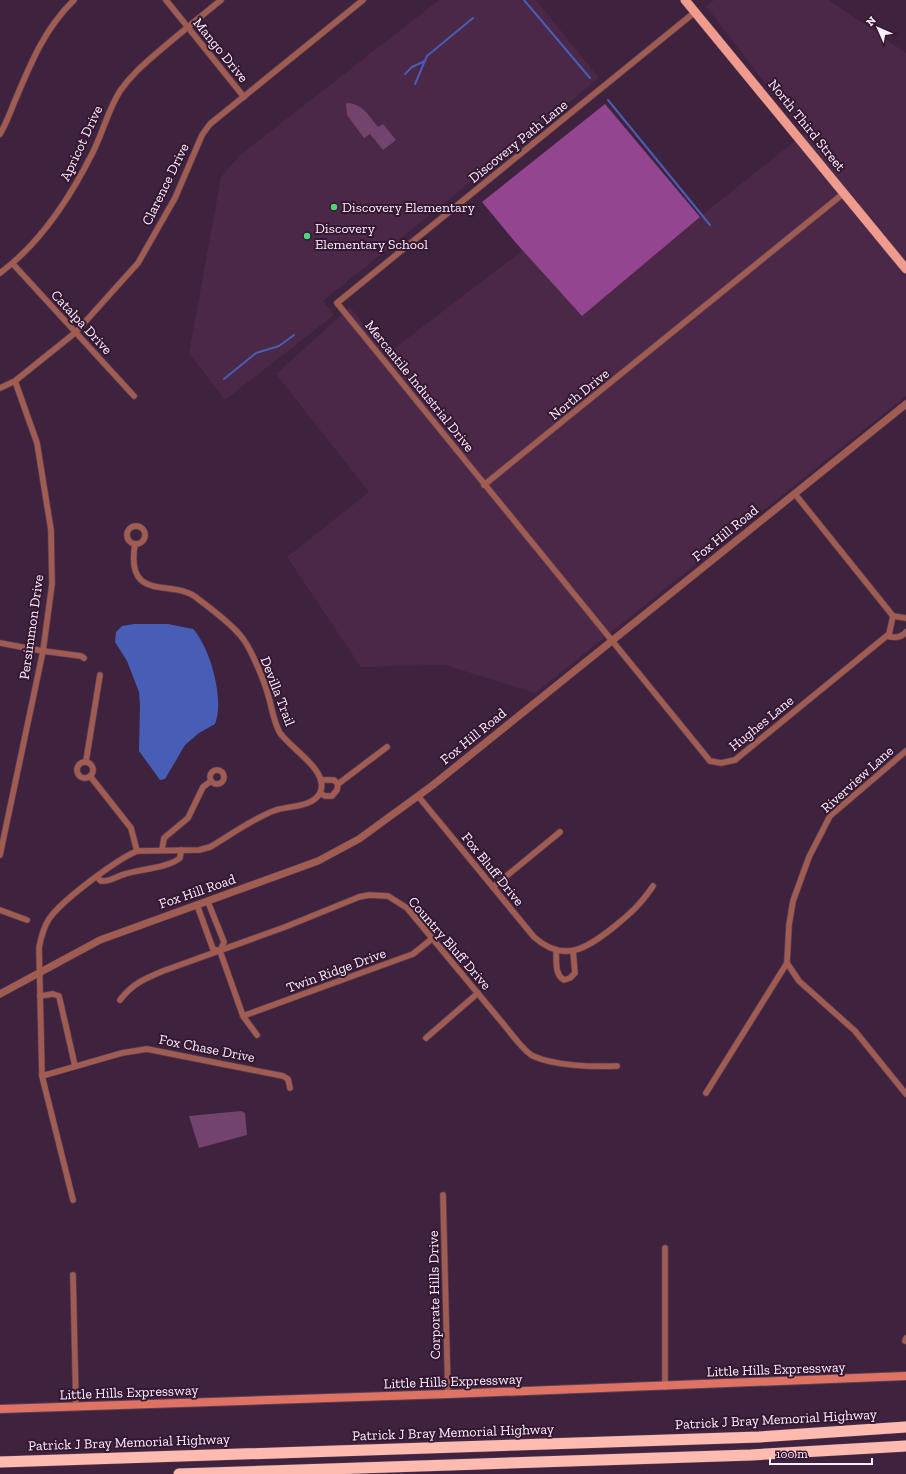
<svg xmlns="http://www.w3.org/2000/svg" width="906" height="1474" viewBox="0 0 906 1474" font-family="'Zilla Slab',serif">
<rect width="100%" height="100%" fill="#3f223d"/>
<g fill="#4b2848">
<path d="M439 0H536L599 78 323 301 334 315 225 400 189 353 221 177 239 156Z"/>
<path d="M714 0H829L906 53V396L535 693 445 665 361 667 287 557 369 492 276 374 350 307 387 354 523 250 582 315 707 211 804 134 706 6Z"/>
</g>
<g fill="#71436d">
<path d="M347 103C363 104 368 115 378 127L383 124 396 140 383 150 370 134 364 138 347 115 346 104Z"/>
<path d="M241 1111 245 1113 247 1135 199 1148 189 1116Z"/>
</g>
<path fill="#94458f" d="M605 104 700 217 582 316 516 243 482 202Z"/>
<path fill="#475db6" d="M134 624H168L193 629C210 647 225 700 215 724L199 733 185 745 165 779 160 780 139 751 140 705 139 692 127 661 115 642 116 632 122 626Z"/>
<g fill="none" stroke-linecap="round" stroke-linejoin="round">
<g stroke="#475db6" stroke-width="2">
<path d="M524 0 590 78"/>
<path d="M405 74 412 67 425 61"/>
<path d="M415 84 427 56 473 18"/>
<path d="M608 100 710 225"/>
<path d="M224 379 256 353 279 346 294 335"/>
</g>
<defs>
<g id="minor">
<path d="M166 0 244 97"/>
<path d="M695 12 337 303 710 761 721 763 735 760 889 634 893 616 795 494"/>
<path d="M0 134C6 124 10 113 14 103 30 65 44 29 74 0"/>
<path d="M13 264 134 396"/>
<path d="M0 273C41 243 71 196 93 152 103 132 108 110 120 91 131 75 144 64 158 52 179 34 200 17 221 0"/>
<path d="M0 388 15 381 76 332 138 263 175 198 202 135 210 124 363 0"/>
<path d="M484 485 844 193"/>
<circle cx="136" cy="535" r="9"/>
<path d="M893 616 906 618"/>
<path d="M887 636C894 638 901 638 906 632"/>
<path d="M0 643 43 651 81 656 84 658"/>
<path d="M86 761 100 675"/>
<circle cx="85" cy="770" r="8"/>
<circle cx="217" cy="777" r="7"/>
<path d="M90 776 131 828 137 851"/>
<path d="M338 784 387 747"/>
<path d="M320 793 325 796H332L337 790 338 784 334 780H321"/>
<path d="M418 796 534 937C564 964 588 948 615 926 632 912 640 905 653 886"/>
<path d="M162 850 164 838 188 818 203 787 211 781"/>
<path d="M0 855 43 651 52 584 51 530 37 443 15 381"/>
<path d="M97 877 101 881C110 882 117 876 125 874 140 869 168 868 180 858L181 850"/>
<path d="M493 887 560 832"/>
<path d="M197 905 213 949 220 951 224 942 208 902"/>
<path d="M0 910 27 920"/>
<path d="M556 950C557 961 554 974 564 980L570 978 575 973 573 951"/>
<path d="M220 951 243 1016 257 1035"/>
<path d="M787 963 799 981 855 1031 906 1094"/>
<path d="M40 996 53 994 59 996 75 1066"/>
<path d="M120 1000C132 984 144 979 163 971L285 927 359 897 369 895 388 896 407 908C438 945 469 983 500 1020 508 1029 523 1051 533 1056 555 1066 593 1067 617 1066"/>
<path d="M243 1016 413 954 433 938"/>
<path d="M426 1038 478 993"/>
<path d="M42 1076 122 1053 147 1049 283 1076 288 1079 290 1088"/>
<path d="M706 1093 787 963 789 925 793 901 809 857 830 816 906 751"/>
<path d="M443 1195 448 1394"/>
<path d="M73 1200 42 1076 39 948C41 937 43 928 49 919 62 900 116 860 137 851L199 850 210 847C231 835 253 818 276 810 289 806 313 807 320 793 330 771 291 749 280 733 274 723 272 709 269 698 265 683 251 647 240 635 228 621 211 609 197 598 173 578 125 604 135 544"/>
<path d="M665 1248V1387"/>
<path d="M73 1275 76 1406"/>
<path d="M905 1341 906 1338"/>
</g>
<path id="tertiary" d="M0 994 100 940 318 861 359 839 433 785 906 404"/>
<path id="secondary" d="M0 1409 448 1394 906 1376"/>
<path id="primary" d="M685 0 906 269"/>
<g id="motorway">
<path d="M0 1462 759 1437 906 1427"/>
<path d="M179 1474 751 1455 906 1446"/>
</g>
</defs>
<use href="#minor" stroke="#5a3f58" stroke-width="7"/>
<use href="#tertiary" stroke="#5a3f58" stroke-width="8"/>
<use href="#secondary" stroke="#5a3f58" stroke-width="10"/>
<use href="#primary" stroke="#5a3f58" stroke-width="10"/>
<use href="#motorway" stroke="#5a3f58" stroke-width="12"/>
<use href="#minor" stroke="#a05c51" stroke-width="5.5"/>
<use href="#tertiary" stroke="#a05c51" stroke-width="7"/>
<use href="#secondary" stroke="#df7363" stroke-width="8"/>
<use href="#primary" stroke="#ef9b8d" stroke-width="9"/>
<use href="#motorway" stroke="#ffbbaf" stroke-width="11"/>
</g>
<g fill="#4cd676" stroke="#341832" stroke-width="1.5">
<circle cx="334" cy="207" r="4"/>
<circle cx="307" cy="236" r="4"/>
</g>
<g text-anchor="middle" stroke-width="4" stroke-linejoin="round" paint-order="stroke">
<g font-size="14" fill="#feeefc" stroke="#341832">
<text transform="translate(221 50) rotate(51)" y="5">Mango Drive</text>
<text transform="translate(807 125) rotate(51)" y="5">North Third Street</text>
<text transform="translate(518 141) rotate(-39)" y="5">Discovery Path Lane</text>
<text transform="translate(81 143) rotate(-65)" y="5">Apricot Drive</text>
<text transform="translate(165 184) rotate(-64)" y="5">Clarence Drive</text>
<text transform="translate(82 322) rotate(47)" y="5">Catalpa Drive</text>
<text transform="translate(420 386) rotate(51)" y="5">Mercantile Industrial Drive</text>
<text transform="translate(579 394) rotate(-39)" y="5">North Drive</text>
<text transform="translate(725 533) rotate(-39)" y="5">Fox Hill Road</text>
<text transform="translate(31 627) rotate(-82)" y="5">Persimmon Drive</text>
<text transform="translate(278 691) rotate(69)" y="5">Devilla Trail</text>
<text transform="translate(761 723) rotate(-39)" y="5">Hughes Lane</text>
<text transform="translate(473 736) rotate(-39)" y="5">Fox Hill Road</text>
<text transform="translate(857 779) rotate(-42)" y="5">Riverview Lane</text>
<text transform="translate(493 869) rotate(51)" y="5">Fox Bluff Drive</text>
<text transform="translate(197 891) rotate(-19)" y="5">Fox Hill Road</text>
<text transform="translate(450 943) rotate(49)" y="5">Country Bluff Drive</text>
<text transform="translate(336 970) rotate(-20)" y="5">Twin Ridge Drive</text>
<text transform="translate(207 1048) rotate(11)" y="5">Fox Chase Drive</text>
<text transform="translate(434 1295) rotate(-91)" y="5">Corporate Hills Drive</text>
<text transform="translate(776 1369) rotate(-2)" y="5">Little Hills Expressway</text>
<text transform="translate(453 1381) rotate(-2)" y="5">Little Hills Expressway</text>
<text transform="translate(129 1392) rotate(-2)" y="5">Little Hills Expressway</text>
<text transform="translate(776 1419) rotate(-3)" y="5">Patrick J Bray Memorial Highway</text>
<text transform="translate(453 1432) rotate(-2)" y="5">Patrick J Bray Memorial Highway</text>
<text transform="translate(129 1442) rotate(-2)" y="5">Patrick J Bray Memorial Highway</text>
</g>
<g font-size="14" fill="#feeefc" stroke="#341832" text-anchor="start">
<text x="342" y="212">Discovery Elementary</text>
<text x="315" y="233">Discovery<tspan x="315" dy="16">Elementary School</tspan></text>
</g>
</g>
<g transform="translate(878 28) rotate(315)" stroke="#341832" stroke-width="3" paint-order="stroke">
<path d="M0-3L7 15L0 10L-7 15Z" fill="#feeefc"/>
<text y="-6" font-size="11" font-weight="bold" text-anchor="middle" fill="#feeefc">N</text>
</g>
<path d="M770 1458v6h102v-6" fill="none" stroke="#feeefc" stroke-width="2"/>
<text x="776" y="1458" font-size="12" fill="#feeefc" stroke="#341832" stroke-width="3" paint-order="stroke">100 m</text>
</svg>
